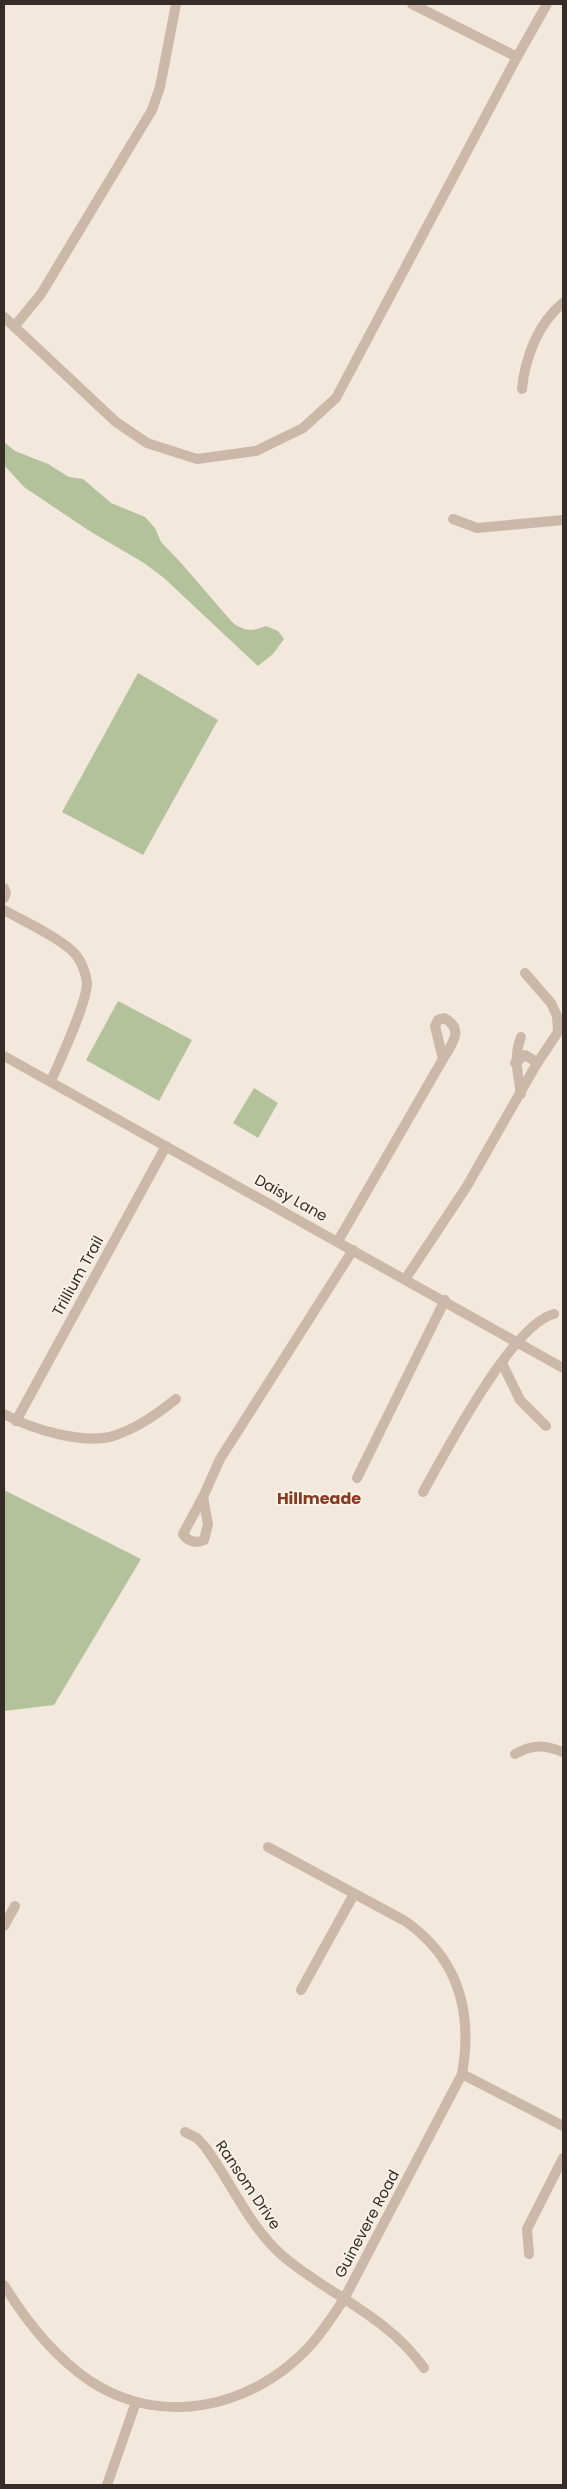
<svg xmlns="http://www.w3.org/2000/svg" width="567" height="2489" viewBox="0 0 567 2489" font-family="Poppins,sans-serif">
<rect width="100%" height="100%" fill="#f2e8dc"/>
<g fill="#b4c29c">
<path d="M4 442 15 451 48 464 69 477 83 479 111 503 145 517 155 528 161 542 182 564 232 622C243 631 252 632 266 626L278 631 284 639 273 654 258 666 164 578 144 563 88 530 24 487 4 465Z"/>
<path d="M138 673 218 720 143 855 62 812Z"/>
<path d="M118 1001 192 1040 159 1101 86 1060Z"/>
<path d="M254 1088 278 1103 258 1138 233 1123Z"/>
<path d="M4 1490 141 1559 54 1705 4 1711Z"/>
</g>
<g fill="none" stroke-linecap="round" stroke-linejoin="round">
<g stroke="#cbb8a8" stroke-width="10">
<path d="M412 4 517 57"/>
<path d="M4 317 116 422 147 443 197 459 256 451 303 428 336 398 517 57 547 4"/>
<path d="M14 327 41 294 152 110 160 87 176 4"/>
<path d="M522 389C525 358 538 323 563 303"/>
<path d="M453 519 477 528 563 520"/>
<path d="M4 888 6 893 4 898"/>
<path d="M4 910C21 920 65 940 76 955 82 962 86 974 87 983 87 1003 60 1060 51 1081"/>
<path d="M444 1018C465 1029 452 1044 443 1059L435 1026 438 1020Z"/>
<path d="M521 1037C513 1058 518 1073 521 1094"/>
<path d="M4 1056 563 1368"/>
<path d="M515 1063 525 1055 535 1061 536 1065"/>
<path d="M338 1241 443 1059"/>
<path d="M406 1278 467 1186 536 1065 558 1032 557 1016 551 1003 525 973"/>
<path d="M502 1363 520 1400 546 1426"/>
<path d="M4 1414C31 1429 86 1446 116 1435 139 1427 157 1414 176 1399"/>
<path d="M16 1421 166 1146"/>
<path d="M357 1478 445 1300"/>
<path d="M423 1492C445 1453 512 1324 554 1314"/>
<path d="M203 1497 220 1459 353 1250"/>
<path d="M203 1497 208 1524 204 1540C196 1544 187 1541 183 1534Z"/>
<path d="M515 1754C533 1744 544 1745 563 1752"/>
<path d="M4 1926 15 1906"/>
<path d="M301 1990 354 1894"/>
<path d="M462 2074 563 2126"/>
<path d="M185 2132 197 2138 206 2148C232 2184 250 2228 284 2257 331 2296 387 2316 424 2368"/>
<path d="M529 2254 527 2229 563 2158"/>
<path d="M4 2285C26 2321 55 2357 90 2381 162 2428 251 2408 308 2348 322 2333 333 2316 344 2299L462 2074C473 2012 458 1958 405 1921L268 1847"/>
<path d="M107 2485 136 2402"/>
</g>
</g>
<g text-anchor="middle" stroke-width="4" stroke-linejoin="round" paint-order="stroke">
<g font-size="15" fill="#372d28" stroke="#faf2e8">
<text transform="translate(291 1198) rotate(29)" y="5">Daisy Lane</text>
<text transform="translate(78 1276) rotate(-61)" y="5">Trillium Trail</text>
<text transform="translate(248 2185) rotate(56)" y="5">Ransom Drive</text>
<text transform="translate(367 2224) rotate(-62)" y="5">Guinevere Road</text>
</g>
<g font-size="16" font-weight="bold" fill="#883a20" stroke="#faf2e8">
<text x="319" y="1504">Hillmeade</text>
</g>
</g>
<rect width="567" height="2489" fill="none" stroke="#372d28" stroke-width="10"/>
</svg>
